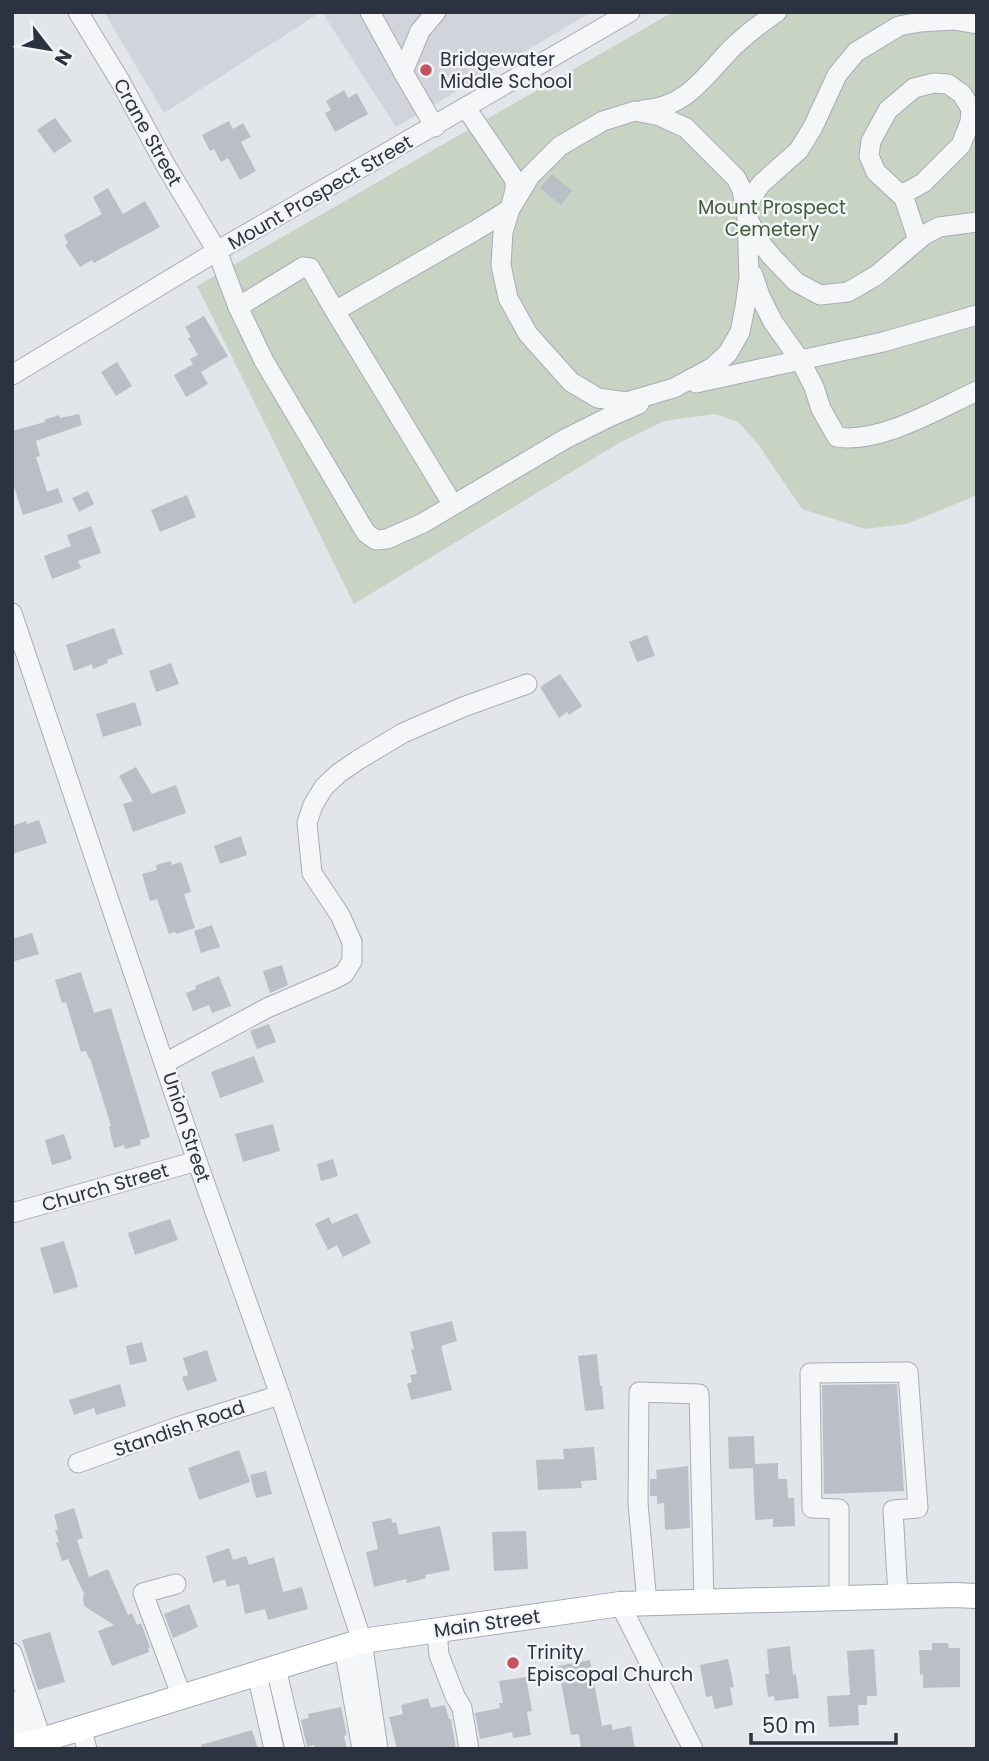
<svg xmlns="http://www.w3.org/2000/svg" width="989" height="1761" viewBox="0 0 989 1761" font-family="Poppins,sans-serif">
<rect width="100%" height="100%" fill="#e2e5ea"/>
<g fill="#d1d4db">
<path d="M104 12H321L164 113Z"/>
<path d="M322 12H592L396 127Z"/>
</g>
<path fill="#c8d3c4" d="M673 12H977V495L907 524 865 529 802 509 758 444 738 422 715 414 664 421 619 443 354 604 197 286Z"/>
<g fill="#babec6">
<path d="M344 90 348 98 357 93 368 114 335 132 325 113 331 110 326 101Z"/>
<path d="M55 118 72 141 54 153 37 130Z"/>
<path d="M229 121 233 129 243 123 251 137 241 142 256 171 240 180 228 158 221 162 214 149 210 151 202 135Z"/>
<path d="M552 174 572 191 561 205 540 188Z"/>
<path d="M108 188 123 214 145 201 160 227 94 263 92 260 80 267 65 245 68 243 64 235 102 214 93 197Z"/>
<path d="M204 316 228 356 201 372 208 384 186 397 174 375 193 364 190 359 198 355 188 338 191 337 185 327Z"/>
<path d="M117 362 132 386 116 396 101 372Z"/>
<path d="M79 414 82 425 36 441 40 456 36 457 47 492 58 488 63 502 23 515 12 480V431L45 422 44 420 59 415 60 418Z"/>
<path d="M88 491 94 504 79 512 72 498Z"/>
<path d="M187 495 196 517 160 532 151 510Z"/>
<path d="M91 526 101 553 78 561 81 568 52 579 44 556 71 546 67 535Z"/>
<path d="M114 628 123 654 107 660 108 663 93 669 92 664 74 671 66 645Z"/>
<path d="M647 635 655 656 637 662 629 642Z"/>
<path d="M171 663 179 684 156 692 149 671Z"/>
<path d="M560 674 582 706 569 715 567 712 559 718 540 687Z"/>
<path d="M135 702 142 725 103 737 96 714Z"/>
<path d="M136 767 152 794 176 785 186 813 133 832 123 804 133 801 119 776Z"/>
<path d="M39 820 47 843 12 854V826L26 821 27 824Z"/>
<path d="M241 836 247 855 220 864 214 846Z"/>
<path d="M171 861 172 865 181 862 183 867 191 892 184 894 195 928 176 934 175 932 169 934 157 899 150 901 142 874 157 870 156 865Z"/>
<path d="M212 925 220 947 201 953 194 931Z"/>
<path d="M32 933 39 954 12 962V939Z"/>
<path d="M282 965 288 985 270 993 263 971Z"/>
<path d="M81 972 94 1013 111 1008 150 1137 140 1140 141 1145 125 1149 124 1145 114 1148 109 1127 111 1126 90 1058 89 1059 86 1051 81 1052 66 1002 62 1003 55 980Z"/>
<path d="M219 976 231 1006 212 1013 209 1005 193 1011 186 993 196 989 195 986Z"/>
<path d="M269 1024 276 1042 257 1049 250 1031Z"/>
<path d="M254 1056 264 1082 220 1098 211 1072Z"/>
<path d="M273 1124 280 1151 243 1162 235 1134Z"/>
<path d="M64 1134 72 1159 52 1165 45 1140Z"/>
<path d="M333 1159 338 1176 321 1181 317 1164Z"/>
<path d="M357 1213 371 1243 343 1257 337 1245 328 1250 315 1224 329 1217 332 1224Z"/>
<path d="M170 1219 178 1240 135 1255 128 1233Z"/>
<path d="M64 1241 78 1287 54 1294 40 1248Z"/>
<path d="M452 1321 457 1341 441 1346 452 1390 411 1400 407 1384 412 1382 410 1375 417 1374 411 1350 414 1349 410 1332Z"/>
<path d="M142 1342 147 1361 130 1365 126 1346Z"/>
<path d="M207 1350 217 1381 187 1391 182 1377 188 1375 183 1358Z"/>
<path d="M597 1354 600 1386H602L604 1409 585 1411 578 1356Z"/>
<path d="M120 1384 126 1406 96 1415 94 1408 74 1415 69 1400Z"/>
<path d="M897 1384 904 1491 824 1494 822 1385Z"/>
<path d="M754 1436 755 1464 778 1463V1479H787L788 1498H794L795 1526 773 1527V1519L755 1520 753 1468 729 1469 728 1437Z"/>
<path d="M594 1447 597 1480 581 1481 582 1488 538 1490 536 1460 564 1459 563 1449Z"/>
<path d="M239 1450 250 1482 199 1500 188 1468Z"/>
<path d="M688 1466 690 1528 665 1530 664 1503 657 1504V1496H650V1479H657L656 1470Z"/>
<path d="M266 1471 272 1494 256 1498 250 1475Z"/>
<path d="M74 1508 83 1538 77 1540 89 1577 108 1569 128 1615 132 1613 137 1625 141 1623 150 1647 148 1648 149 1652 112 1666 98 1631 114 1625 87 1608 84 1605 83 1599 84 1594 68 1559 62 1561 56 1543 59 1542 55 1530 58 1529 54 1515Z"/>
<path d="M391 1518 392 1523 396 1522 399 1535 440 1526 450 1570 425 1575 426 1578 407 1583 406 1579 374 1587 366 1552 378 1549 372 1522Z"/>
<path d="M526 1531 528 1569 494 1571 492 1532Z"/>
<path d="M229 1548 233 1560 246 1556 249 1565 274 1557 283 1592 302 1587 308 1609 268 1620 265 1609 245 1614 239 1584 227 1587 225 1579 213 1583 206 1556Z"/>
<path d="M189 1604 198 1627 173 1638 164 1614Z"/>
<path d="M50 1632 65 1682 38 1690 22 1640Z"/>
<path d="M932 1643H948L949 1648H960V1687L923 1688V1674L920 1675 919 1650H932Z"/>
<path d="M790 1646 793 1675 796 1674 799 1698 775 1701 774 1696 768 1697 765 1674H769L767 1649Z"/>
<path d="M874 1649 877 1696H867V1705H858L859 1725 829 1727 827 1696 850 1695 847 1651Z"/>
<path d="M728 1659 734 1687 730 1688 733 1705 715 1709 712 1696 706 1697 700 1665Z"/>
<path d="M590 1660 602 1726 612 1724V1730L631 1726 635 1749H581L579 1734 571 1735 558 1666Z"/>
<path d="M526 1677 532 1711 527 1712 531 1735 513 1738 512 1732 480 1739 475 1713 500 1708 499 1703H503L499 1681Z"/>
<path d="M428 1698 431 1708 445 1705 449 1719H451L456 1749H397L389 1717 403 1714 401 1705Z"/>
<path d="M341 1707 347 1735 344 1736 347 1749H315L314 1745 307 1747 301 1720 309 1718 308 1714Z"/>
<path d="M252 1730 258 1749H202L201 1745Z"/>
</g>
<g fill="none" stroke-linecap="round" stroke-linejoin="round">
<defs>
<g id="minor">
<path d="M78 12 120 81 166 166 217 251 238 307 264 361 366 533 376 540 387 539 423 523 565 439 609 417 639 404"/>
<path d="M370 12 403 72"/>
<path d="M977 24 954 20 920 22 899 26 856 52 837 75 813 127 799 150 761 184 749 201 747 216 758 240 773 258 796 282 820 295 848 292 877 275 924 235 939 227 977 222"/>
<path d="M643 110C688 107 705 75 734 46 747 34 762 22 777 12"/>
<path d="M435 127 403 72 420 31 436 12"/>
<path d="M901 195 923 183 961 145 970 122 971 109 962 94 948 84 934 83 914 88 888 110 871 141 869 156 876 172 904 198 918 240"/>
<path d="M753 275 760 296 773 322 800 360 814 387 821 409 837 437C880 444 938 409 977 391"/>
<path d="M238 307 303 267 310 268 335 311 476 230 510 209 530 176 560 146 603 121 635 111 660 116 686 128 736 178 742 190 747 216 749 278 745 307 740 332 728 353 713 367 674 388 626 402 598 398 571 382 528 334 508 298 501 265 503 232 510 209 515 190V180L466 108"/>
<path d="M335 311 453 505"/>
<path d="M12 375 217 251 630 12"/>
<path d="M696 383 883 342 977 315"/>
<path d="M12 613 197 1161 280 1395 362 1641 378 1749"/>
<path d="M165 1063 267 1008 332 980 344 974 352 961V942L340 915 312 873 307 823 313 805 324 787 339 773 358 760 403 733 463 707 527 684"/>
<path d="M12 1213 197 1161"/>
<path d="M78 1463 177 1427 280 1395"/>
<path d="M176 1584 143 1593 182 1697"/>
<path d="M839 1598V1509L812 1508 810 1373 908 1372 918 1508 893 1510 898 1596"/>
<path d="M647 1603 638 1503 639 1392 699 1394 704 1602"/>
<path d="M620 1604 693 1749"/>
<path d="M437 1630 439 1655 455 1696 462 1708 469 1749"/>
<path d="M344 1647 362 1749"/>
<path d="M12 1653 45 1749"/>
<path d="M276 1668 295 1749"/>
<path d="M257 1674 274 1749"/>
<path d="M12 1701 28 1744"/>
<path d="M81 1729 87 1749"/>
</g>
<path id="major" d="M12 1747 39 1741 362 1641 620 1604 954 1595 977 1596"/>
</defs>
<use href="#minor" stroke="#a8acb4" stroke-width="21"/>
<use href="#major" stroke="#a3a9b4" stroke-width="26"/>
<use href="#minor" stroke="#f5f6f8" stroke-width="19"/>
<use href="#major" stroke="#fff" stroke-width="24"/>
</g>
<g fill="#c55261" stroke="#f2f4f7" stroke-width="2.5">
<circle cx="426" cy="70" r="7"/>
<circle cx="513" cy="1663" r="7"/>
</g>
<g text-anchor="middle" stroke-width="5" stroke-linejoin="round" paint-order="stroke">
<g font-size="19" fill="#2c3340" stroke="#f2f4f7" text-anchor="start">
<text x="440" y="66">Bridgewater<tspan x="440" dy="22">Middle School</tspan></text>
<text x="527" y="1659">Trinity<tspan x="527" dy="22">Episcopal Church</tspan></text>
</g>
<g font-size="19" fill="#2c3340" stroke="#f2f4f7">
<text transform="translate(148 132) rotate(61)" y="7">Crane Street</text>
<text transform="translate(320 192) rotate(-30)" y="7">Mount Prospect Street</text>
<text transform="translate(187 1127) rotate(72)" y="7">Union Street</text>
<text transform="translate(105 1187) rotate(-16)" y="7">Church Street</text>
<text transform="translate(179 1428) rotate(-19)" y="7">Standish Road</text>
<text transform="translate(487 1623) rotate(-8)" y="7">Main Street</text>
</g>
<g font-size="19" fill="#405b3a" stroke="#f2f4f7">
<text x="772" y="214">Mount Prospect<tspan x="772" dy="22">Cemetery</tspan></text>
</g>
</g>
<rect width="989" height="1761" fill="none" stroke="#2c3340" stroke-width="28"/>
<g transform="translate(49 49) rotate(121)" stroke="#f2f4f7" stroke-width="5" paint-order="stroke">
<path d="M0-5L12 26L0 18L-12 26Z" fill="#2c3340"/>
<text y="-10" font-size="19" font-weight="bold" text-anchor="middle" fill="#2c3340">N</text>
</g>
<path d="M751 1733v10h145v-10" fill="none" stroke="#2c3340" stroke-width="3.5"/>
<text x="762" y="1733" font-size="21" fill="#2c3340" stroke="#f2f4f7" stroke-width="5" paint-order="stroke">50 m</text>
</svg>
